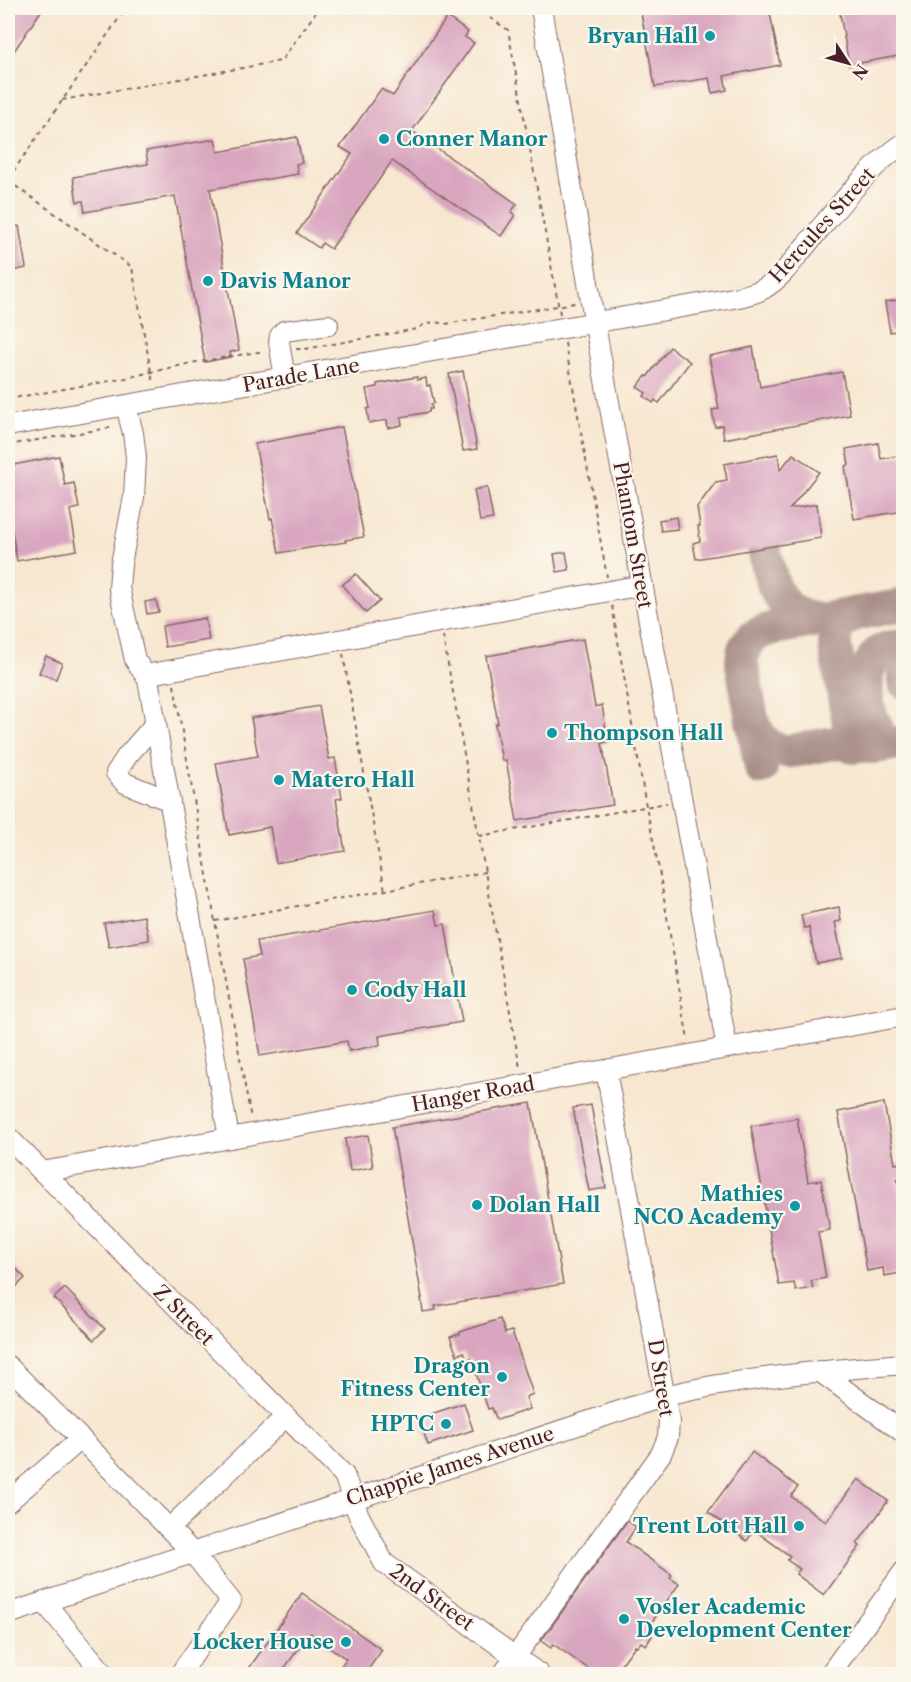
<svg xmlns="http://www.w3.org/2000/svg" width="911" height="1682" viewBox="0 0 911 1682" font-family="'Libre Caslon Text',serif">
<rect width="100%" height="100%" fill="#fbf7ec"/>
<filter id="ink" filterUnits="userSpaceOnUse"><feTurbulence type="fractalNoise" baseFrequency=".0167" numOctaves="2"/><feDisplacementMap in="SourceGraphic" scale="12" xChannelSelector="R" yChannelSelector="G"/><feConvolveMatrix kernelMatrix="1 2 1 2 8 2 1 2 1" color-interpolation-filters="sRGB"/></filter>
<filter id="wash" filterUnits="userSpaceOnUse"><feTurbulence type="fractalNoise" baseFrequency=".008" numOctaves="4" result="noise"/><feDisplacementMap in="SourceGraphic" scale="24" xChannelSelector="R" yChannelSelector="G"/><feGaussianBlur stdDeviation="1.35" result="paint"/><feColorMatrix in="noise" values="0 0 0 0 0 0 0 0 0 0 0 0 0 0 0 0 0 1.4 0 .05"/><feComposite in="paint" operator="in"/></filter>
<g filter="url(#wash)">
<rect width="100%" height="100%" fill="#f7e7d0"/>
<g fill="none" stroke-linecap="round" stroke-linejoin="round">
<g stroke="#a0837e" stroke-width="34">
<path d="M764 547C770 581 778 617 820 620"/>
<path d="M904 669V682"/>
<path d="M752 722C776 773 805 741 844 743 853 743 862 747 872 747 882 747 893 743 904 742"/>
<path d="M876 726C865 707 861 671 877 654 884 647 894 647 904 645"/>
<path d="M853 747 835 646C834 626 841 620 858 613"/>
<path d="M761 768 742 665C741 642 753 633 774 628L904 605"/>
</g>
</g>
<g id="blocks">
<g fill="#d9a6c0">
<path d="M8 8H43L8 60Z"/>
<path d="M640 8H769L780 65 724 76 727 90 712 93 709 78 655 87Z"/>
<path d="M839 8H903V55L849 65Z"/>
<path d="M447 17 468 32 465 37 474 43 412 131 517 204 511 212 515 215 501 236 392 161 331 249 322 243 319 248 297 233 352 154 340 147 381 89 393 96Z"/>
<path d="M297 137 302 163 296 164 298 174 210 189 239 350 230 352 231 357 205 362 175 196 85 212 83 201 77 202 73 177 148 164 146 151 175 146 215 139 218 152Z"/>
<path d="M19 226 26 268 8 272V228Z"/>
<path d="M903 299V330L890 332 885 302Z"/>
<path d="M670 347 690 362 659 403 655 400 653 403 644 396 646 393 637 387 646 376 647 377Z"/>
<path d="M753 347 760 387 842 372 850 415 724 439 722 425 715 427 712 410 719 409 709 356Z"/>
<path d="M463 371 477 449 463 451 449 374Z"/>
<path d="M417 377V380L426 378 427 386 430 385 434 403 431 404 432 409H429V412L401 417 402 425 388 428 387 420 369 423 367 409 370 408 366 389 377 387V384Z"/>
<path d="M342 427 364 537 345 540 346 542 279 553 272 518 270 519 255 444Z"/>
<path d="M878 443 881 459 903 455V511L854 519 845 466 849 465 846 449Z"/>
<path d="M778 454 780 470 793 454 819 472 790 509 817 504 821 538 696 559 693 543 700 541 698 526H700L697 507 716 482 727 480 724 464Z"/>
<path d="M59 456 65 485 74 483 79 508 70 510 77 550 17 561 8 508V466Z"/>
<path d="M487 487 493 519 480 521 474 490Z"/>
<path d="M676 517 678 529 661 531 659 520Z"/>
<path d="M566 552 569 570 557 572 554 554Z"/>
<path d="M356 574 380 601 366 613 342 585Z"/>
<path d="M156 600 159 612 147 614 145 602Z"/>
<path d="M205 618 209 640 165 647 162 626Z"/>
<path d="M583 639 595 707 602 705 608 742 602 743 613 805 517 821 506 760 502 761 495 724 498 723 486 656Z"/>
<path d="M46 656 62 663 56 679 39 673Z"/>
<path d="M319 706 329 759 335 758 342 798 336 799 345 851 276 863 270 827 229 835 216 763 258 756 251 718Z"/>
<path d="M839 907 841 921 835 922 842 958 816 963 809 927 804 928 801 915Z"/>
<path d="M435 910 438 925 445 924 462 1022 379 1036 380 1045 349 1051 347 1041 260 1056 243 959 260 956 257 941Z"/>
<path d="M144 916 149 940 109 947 104 923Z"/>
<path d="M531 1103 563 1284 435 1306 436 1310 423 1312 421 1298H422L392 1127Z"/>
<path d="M884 1103 895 1164 903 1163V1178L897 1179 903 1212V1264L899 1265 901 1273 884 1276 883 1268 867 1271 838 1112Z"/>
<path d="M591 1105 606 1188 589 1191 573 1108Z"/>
<path d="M797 1118 808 1182 821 1180 830 1230 818 1232 826 1278 811 1281 813 1288 796 1291 794 1283 779 1285 751 1126Z"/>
<path d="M368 1135 373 1167 350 1171 345 1139Z"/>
<path d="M8 1260 25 1278 8 1295Z"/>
<path d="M65 1288 105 1329 94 1340 54 1298Z"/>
<path d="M500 1319 505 1333 512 1331 533 1394 526 1397 530 1409 497 1420 492 1408 488 1409 471 1358 467 1360 464 1352 457 1355 450 1337 460 1334V1332Z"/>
<path d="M464 1403 473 1430 428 1445 419 1418Z"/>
<path d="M752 1452 798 1487 791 1496 826 1522 858 1479 888 1501 857 1544 860 1546 824 1595 796 1574 800 1569 787 1560 790 1556 754 1530 747 1541 708 1512Z"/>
<path d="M627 1521 636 1527 626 1542 672 1575 670 1578 679 1584 649 1626 651 1628 647 1633 652 1636 646 1645 641 1642 637 1647 635 1646 614 1674H603L595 1669 593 1672 553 1644 551 1648 541 1641Z"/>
<path d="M302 1593 382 1650 365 1674H335L346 1659 310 1633 280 1674H245Z"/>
</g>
</g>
</g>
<g filter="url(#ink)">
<use href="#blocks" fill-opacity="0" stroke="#876565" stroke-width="1.5"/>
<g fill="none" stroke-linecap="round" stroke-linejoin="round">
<defs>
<g id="minor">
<path d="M541 8 598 342 727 1048"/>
<path d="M285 378 279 342 280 336 284 331 328 325"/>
<path d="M126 406 133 433 136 457 134 497 121 564 119 588 135 660 148 679 229 1138"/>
<path d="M8 426 739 297C749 294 761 292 769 285 784 275 795 258 807 244 837 209 865 170 904 143"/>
<path d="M145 675 643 585"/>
<path d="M156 723 127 756 116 773 125 783 170 801"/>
<path d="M8 1137 344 1475 359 1516 384 1563 539 1674"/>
<path d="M42 1172 904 1016"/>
<path d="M8 1366 81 1439"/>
<path d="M819 1371 904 1433"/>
<path d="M8 1502 81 1439 192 1552 231 1601 180 1674"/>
<path d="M170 1528 285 1417"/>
<path d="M44 1602 104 1674"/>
<path d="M8 1614C226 1540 445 1467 665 1396 743 1377 824 1371 904 1364"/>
<path d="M503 1674 661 1454 668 1437 669 1421 606 1070"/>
<path d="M830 1674 904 1571"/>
</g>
</defs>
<use href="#minor" stroke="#876565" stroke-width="22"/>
<g stroke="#876565" stroke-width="2" stroke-dasharray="4.5 4.5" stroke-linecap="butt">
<path d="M312 8 316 11 335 8"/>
<path d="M475 8 508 30 560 314"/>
<path d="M62 100 281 61 319 8"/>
<path d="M8 179 126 8"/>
<path d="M8 181 132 267 153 383"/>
<path d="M565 343 607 577"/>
<path d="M296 349H305L417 329C427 322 433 321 445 324L575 303"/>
<path d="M8 399 126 378 191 363 264 351"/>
<path d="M8 445 114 427"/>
<path d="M612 606 646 806 658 864 688 1040"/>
<path d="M443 636 520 1068"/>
<path d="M343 654 385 891"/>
<path d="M174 685 215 921 251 1119"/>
<path d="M479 836 667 803"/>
<path d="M215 921 485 872"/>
</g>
<use href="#minor" stroke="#fff" stroke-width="20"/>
</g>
</g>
<g fill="#0f9aa8" stroke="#fbf7ec" stroke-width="2">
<circle cx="710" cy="36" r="6"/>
<circle cx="384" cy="139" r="6"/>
<circle cx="208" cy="281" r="6"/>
<circle cx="552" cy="733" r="6"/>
<circle cx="279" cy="780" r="6"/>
<circle cx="352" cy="990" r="6"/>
<circle cx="477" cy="1205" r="6"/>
<circle cx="795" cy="1206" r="6"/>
<circle cx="502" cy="1377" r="6"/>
<circle cx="446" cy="1424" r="6"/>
<circle cx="799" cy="1526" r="6"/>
<circle cx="624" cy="1619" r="6"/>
<circle cx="346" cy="1642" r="6"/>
</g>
<g text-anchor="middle" stroke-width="4.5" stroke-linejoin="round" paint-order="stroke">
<g font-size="20" font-weight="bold" fill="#0d838f" stroke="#fbf7ec" text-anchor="start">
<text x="698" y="43" text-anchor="end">Bryan Hall</text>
<text x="396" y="146">Conner Manor</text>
<text x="220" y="288">Davis Manor</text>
<text x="564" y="740">Thompson Hall</text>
<text x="291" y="787">Matero Hall</text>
<text x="364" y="997">Cody Hall</text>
<text x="783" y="1201" text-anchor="end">Mathies<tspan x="783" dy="23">NCO Academy</tspan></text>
<text x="489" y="1212">Dolan Hall</text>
<text x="490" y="1373" text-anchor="end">Dragon<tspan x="490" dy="23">Fitness Center</tspan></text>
<text x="434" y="1431" text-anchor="end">HPTC</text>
<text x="787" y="1533" text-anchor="end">Trent Lott Hall</text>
<text x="636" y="1614">Vosler Academic<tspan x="636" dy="23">Development Center</tspan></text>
<text x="334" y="1649" text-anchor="end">Locker House</text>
</g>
<g font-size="20" fill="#4a1f2b" stroke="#fbf7ec">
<text transform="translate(822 225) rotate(-48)" y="7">Hercules Street</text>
<text transform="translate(301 375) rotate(-10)" y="7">Parade Lane</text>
<text transform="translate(633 535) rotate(80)" y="7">Phantom Street</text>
<text transform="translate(473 1094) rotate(-10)" y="7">Hanger Road</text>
<text transform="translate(184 1315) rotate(45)" y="7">Z Street</text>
<text transform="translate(661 1378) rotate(81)" y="7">D Street</text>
<text transform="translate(450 1466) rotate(-18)" y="7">Chappie James Avenue</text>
<text transform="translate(432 1597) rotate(36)" y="7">2nd Street</text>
</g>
</g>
<rect width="911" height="1682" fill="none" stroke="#fbf7ec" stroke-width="30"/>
<g transform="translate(848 63) rotate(126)" stroke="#fbf7ec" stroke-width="4.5" paint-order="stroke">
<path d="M0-4.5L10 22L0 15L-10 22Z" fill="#4a1f2b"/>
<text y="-9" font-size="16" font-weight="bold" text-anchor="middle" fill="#4a1f2b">N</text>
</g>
</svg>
